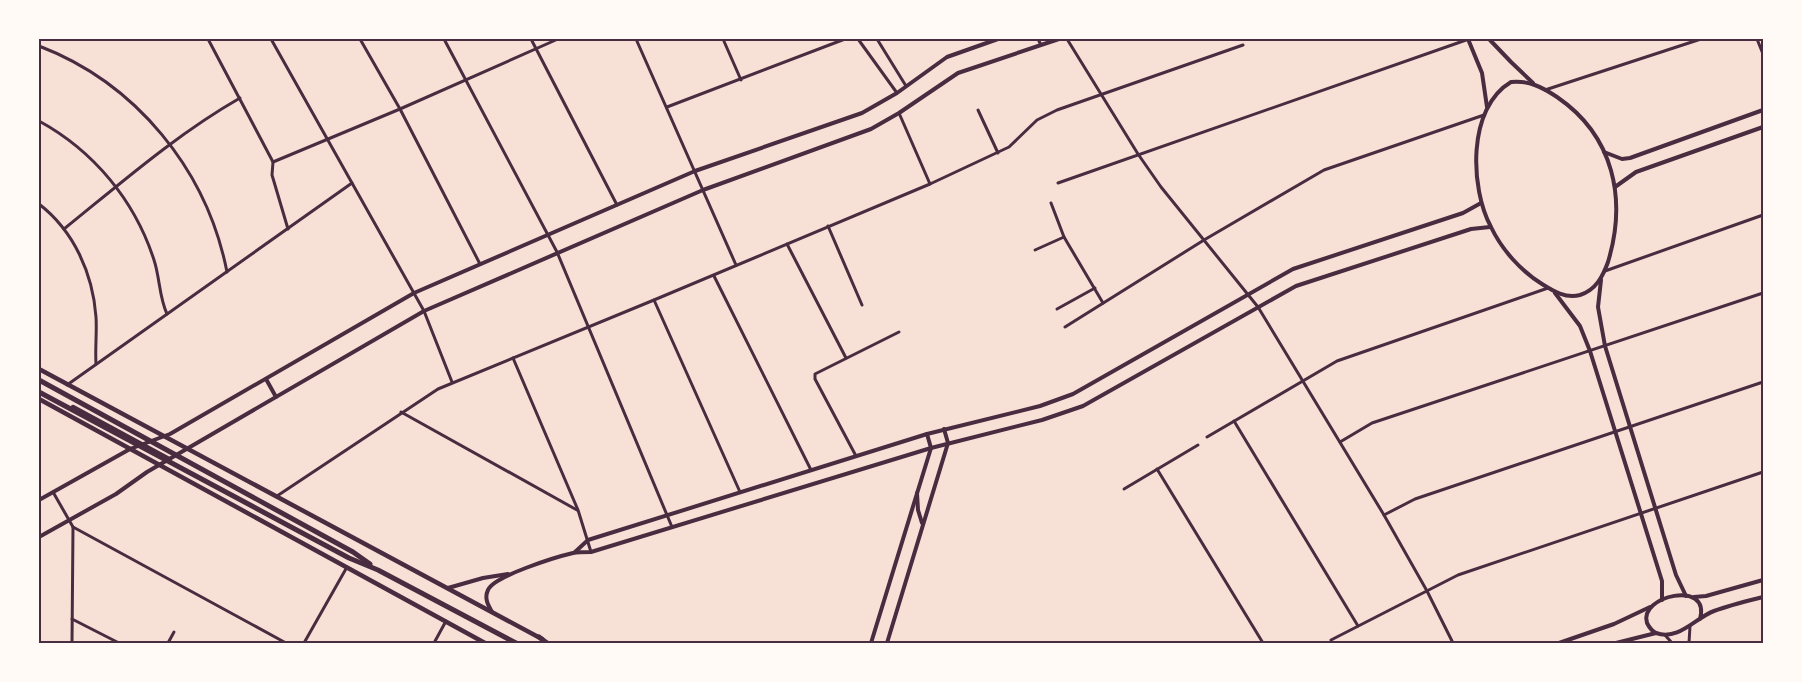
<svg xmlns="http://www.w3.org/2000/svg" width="1802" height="682" viewBox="0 0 1802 682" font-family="'Space Grotesk',sans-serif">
<rect width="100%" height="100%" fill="#f7e1d7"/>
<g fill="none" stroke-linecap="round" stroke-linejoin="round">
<g stroke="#4a2c40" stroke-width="3">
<path d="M208 39 273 162 272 175 288 229"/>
<path d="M271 39 424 311 452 382"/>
<path d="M360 39 400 109 480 264"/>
<path d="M444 39 557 252 672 527"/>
<path d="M531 39 617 205"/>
<path d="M636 39 736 265"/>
<path d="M723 39 741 80"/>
<path d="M858 39 897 93"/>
<path d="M877 39 906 86"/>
<path d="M1038 39 1041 45"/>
<path d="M1067 39 1138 154 1161 187 1258 307 1384 515 1427 591 1453 643"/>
<path d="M1757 39 1763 54"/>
<path d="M39 46C136 83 207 170 227 272"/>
<path d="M1545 90 1701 39"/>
<path d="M667 107 845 39"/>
<path d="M978 110 998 153"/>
<path d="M899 113 930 184"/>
<path d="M39 121C94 151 135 201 154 260 160 278 159 297 167 314"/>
<path d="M273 162 400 109 558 39"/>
<path d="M1058 183 1469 39"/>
<path d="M1051 203 1064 237 1103 303"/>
<path d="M39 204C74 231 93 274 96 317 97 333 95 348 96 364"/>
<path d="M828 226 862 305"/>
<path d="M64 229C121 183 177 134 240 98"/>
<path d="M787 244 846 358"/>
<path d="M1035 250 1064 237"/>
<path d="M1605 271 1763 215"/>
<path d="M714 276 811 470"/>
<path d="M654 300 740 492"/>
<path d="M1057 309 1095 288"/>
<path d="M1065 327 1204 240 1324 170 1484 115"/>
<path d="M513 358 578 510 591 552"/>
<path d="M67 385 352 183"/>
<path d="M401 412 577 510"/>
<path d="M1234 421 1358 626"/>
<path d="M1207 437 1337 361 1548 288"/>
<path d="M1340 442 1372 423 1763 293"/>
<path d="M856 456 815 379V374L899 332"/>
<path d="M1157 469 1263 643"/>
<path d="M1124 489 1198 445"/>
<path d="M53 492 73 527 72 643"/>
<path d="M277 496 438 389 654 300 930 184 1009 147 1037 120 1057 110 1243 45"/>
<path d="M1384 515 1415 499 1763 382"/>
<path d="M73 527 286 643"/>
<path d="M72 619 119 643"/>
<path d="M1665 635 1672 643"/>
<path d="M1331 640 1458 575 1763 472"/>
<path d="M168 643 174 632"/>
<path d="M304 643 347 567"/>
<path d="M434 643 446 621"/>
<path d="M1689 643 1690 626"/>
</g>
<g stroke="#4a2c40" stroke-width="4">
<path d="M1468 39 1482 73 1487 107"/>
<path d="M1489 39 1511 62 1533 83"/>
<path d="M1511 82C1528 80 1542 87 1557 97 1614 136 1627 199 1608 262 1603 276 1596 290 1580 295 1566 299 1553 291 1542 284 1521 271 1502 250 1491 227 1470 188 1467 108 1511 82Z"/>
<path d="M1604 152 1622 159 1630 158 1763 110"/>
<path d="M1615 187 1636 172 1763 127"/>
<path d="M1601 280 1598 307 1605 346 1676 575 1686 596"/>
<path d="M1555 293 1580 326 1590 351 1662 581V600"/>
<path d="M266 379 276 397"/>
<path d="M917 493 918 510 922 523"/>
<path d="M39 500 130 449 170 434 414 293 695 171 862 113 897 93 947 57 998 39"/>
<path d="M39 537 116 494 147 472 424 311 703 190 871 129 899 113 958 73 1059 39"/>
<path d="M575 552 588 540 927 434 1040 406 1073 394 1293 269 1463 213 1481 203"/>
<path d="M448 588 483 578 508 574"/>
<path d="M1694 597 1706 596 1763 580"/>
<path d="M492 612C488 605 484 598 488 590 494 576 556 557 573 553 578 552 585 552 591 552L931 448 1042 420 1083 406 1296 286 1471 229 1490 227"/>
<path d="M1700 619C1711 579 1638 596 1647 623 1649 627 1652 631 1656 633 1679 641 1695 618 1714 611 1730 605 1747 601 1763 597"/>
<path d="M871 643 931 448 927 434"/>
<path d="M887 643 948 443 944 429"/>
<path d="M1559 643 1614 624 1650 607"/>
<path d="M1616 643 1656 633"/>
</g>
<g stroke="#4a2c40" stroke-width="4.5">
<path d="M39 369 542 639"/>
<path d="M39 399 485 643"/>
<path d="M73 407 169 459"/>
</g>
<g stroke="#4a2c40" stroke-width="5">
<path d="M39 380 353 552 370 564"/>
<path d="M39 392 349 558 378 570 516 643"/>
<path d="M539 637 547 643"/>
</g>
</g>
<rect width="1802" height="682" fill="none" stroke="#fffaf5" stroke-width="81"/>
<rect x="40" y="40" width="1722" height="602" fill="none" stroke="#4a2c40" stroke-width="2"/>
</svg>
